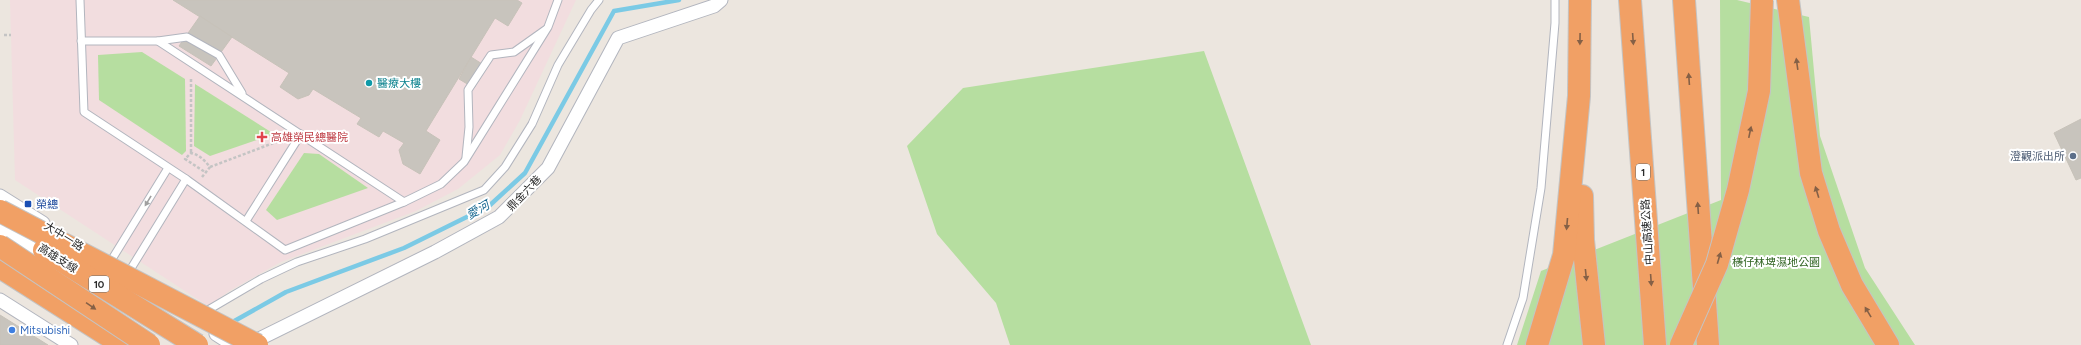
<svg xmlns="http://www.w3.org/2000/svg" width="2081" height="345" viewBox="0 0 2081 345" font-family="Figtree,'Noto Sans TC',sans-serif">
<rect width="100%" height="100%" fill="#ece6df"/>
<path fill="#f2dddf" d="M10 0H576L520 120 500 155 458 189 416 211 281 262 231 290 208 306 15 180Z"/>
<g fill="#b6dea0">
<path d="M1720 0H1737L1809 17 1820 136 1865 268 1915 345H1517L1541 271 1721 200Z"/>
<path d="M1204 51 1311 345H1010L996 303 937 234 907 146 963 88Z"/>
<path d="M142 52 185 79 186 151 182 155 99 100 98 55Z"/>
<path d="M195 84 274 134 210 156 194 146Z"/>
<path d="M304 153 319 154 368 188 277 220 266 210Z"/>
</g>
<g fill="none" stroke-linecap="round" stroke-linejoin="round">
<path stroke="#7bcae5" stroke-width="4.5" d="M229 324 286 292 404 248 489 206 525 173 614 11 679 0"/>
</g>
<g fill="#c8c4bd" stroke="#c7c2b9">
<path d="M173 0H517L522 3 508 26 495 18 426 131 440 140 420 174 403 164 399 150 404 143 383 131 379 137 357 124 361 118 313 89 309 95 298 99 280 87 289 73Z"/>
<path d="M200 16 232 37 211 66 179 46Z"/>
<path d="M471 57 487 67 474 88 459 79Z"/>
<path d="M2081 119V178L2076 180 2054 133Z"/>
<path d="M0 315 48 345H0Z"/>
</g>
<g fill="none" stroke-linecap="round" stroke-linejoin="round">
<defs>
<g id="lane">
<path d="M80 0 84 112 186 179 285 250 404 202"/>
<path d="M81 41H158L404 202 441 184 464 162 548 27 558 0"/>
<path d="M158 41 187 37 219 55 242 93"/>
<path d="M466 157 469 127 468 90 491 55 514 52 545 30"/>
<path d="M246 221 301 134"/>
<path d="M109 264 168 168"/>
<path d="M127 275 186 179"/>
<path d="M203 313 261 279 297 262 365 239 484 190 505 167 532 124 558 65 591 10 599 0"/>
<path d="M1507 345 1523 298 1541 188 1555 23V0"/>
</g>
<g id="street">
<path d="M0 196 43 223"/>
<path d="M0 228 47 258"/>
<path d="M0 300 71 345"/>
<path d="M216 334 233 345"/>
<path d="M249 344 435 252 499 217 548 168 618 38 714 6 721 0"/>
</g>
<g id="highway">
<path d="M1630 0 1655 345"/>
<path d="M1684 0 1708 345"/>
<path d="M1788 0 1811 173 1829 231 1852 285 1888 345"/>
<path d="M1582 196 1583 240 1594 345"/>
<path d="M0 267 123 345"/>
<path d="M1537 345 1564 255 1579 96 1580 0"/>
</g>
</defs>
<use href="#lane" stroke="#b2b5be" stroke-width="9"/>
<use href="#street" stroke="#b2b5be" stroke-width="15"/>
<use href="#highway" stroke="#c4c4c4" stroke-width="24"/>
<g stroke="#c4c4c4" stroke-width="2.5" stroke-dasharray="3 2" stroke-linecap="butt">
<path d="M4 35H11"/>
<path d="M191 79V153"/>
<path d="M210 167 284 139"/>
<path d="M202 177 210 167C204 160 200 155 191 153L185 159 205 172"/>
</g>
<use href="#lane" stroke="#fff" stroke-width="7"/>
<use href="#street" stroke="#fff" stroke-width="13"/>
<use href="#highway" stroke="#f1a065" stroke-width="22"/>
<defs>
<g id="highway-bridge">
<path d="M0 211 257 345"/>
<path d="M0 246 149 345"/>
<path d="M44 250 197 345"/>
<path d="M1681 345 1717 264 1738 190 1759 91 1762 0"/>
</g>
</defs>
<use href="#highway-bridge" stroke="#c4c4c4" stroke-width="24" stroke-linecap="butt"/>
<use href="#highway-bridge" stroke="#f1a065" stroke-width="22"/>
</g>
<defs><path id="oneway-solid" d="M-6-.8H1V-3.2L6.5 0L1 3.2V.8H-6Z"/></defs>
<g fill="#856046">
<use href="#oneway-solid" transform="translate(1580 39) rotate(91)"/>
<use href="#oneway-solid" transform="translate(1633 39) rotate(86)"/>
<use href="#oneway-solid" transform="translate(1797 64) rotate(-98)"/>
<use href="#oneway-solid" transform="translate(1689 79) rotate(-94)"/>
<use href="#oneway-solid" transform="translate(1750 132) rotate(-78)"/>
<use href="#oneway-solid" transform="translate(1817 192) rotate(-107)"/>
<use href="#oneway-solid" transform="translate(1698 208) rotate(-94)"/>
<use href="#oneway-solid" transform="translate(1567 224) rotate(95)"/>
<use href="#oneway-solid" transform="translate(1719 258) rotate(-74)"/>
<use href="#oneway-solid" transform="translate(1586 275) rotate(84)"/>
<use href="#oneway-solid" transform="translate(1651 280) rotate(86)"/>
<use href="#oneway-solid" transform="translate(91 306) rotate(34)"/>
<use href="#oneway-solid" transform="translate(1868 312) rotate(-121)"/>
</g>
<use fill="#a0a0a0" href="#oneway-solid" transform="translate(148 201) rotate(121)"/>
<circle fill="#0f9aa8" stroke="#fff" stroke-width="1.5" cx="369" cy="83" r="4"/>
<path fill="#e0444e" stroke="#fff" stroke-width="1.5" d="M260 131h4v4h4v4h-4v4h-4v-4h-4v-4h4z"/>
<circle fill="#5c6f8a" stroke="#fff" stroke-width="1.5" cx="2073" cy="156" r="4"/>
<rect fill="#1a4fb4" stroke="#fff" stroke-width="1.5" x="24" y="200" width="8" height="8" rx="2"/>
<circle fill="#3f7fe0" stroke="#fff" stroke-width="1.5" cx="12" cy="330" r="4"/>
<g text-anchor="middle" stroke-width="4" stroke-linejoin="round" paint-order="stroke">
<g fill="#fff" stroke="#6b6b6b" stroke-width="1">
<rect x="1636" y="164" width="14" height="16" rx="3"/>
<rect x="89" y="276" width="20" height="16" rx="3"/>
</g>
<g font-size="10" font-weight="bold" fill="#2c2c2c">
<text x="1643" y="176">1</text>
<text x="99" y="288">10</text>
</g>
<g font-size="11" fill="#0d838f" stroke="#fff" text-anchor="start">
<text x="377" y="87">醫療大樓</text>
</g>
<g font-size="11" fill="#be3a42" stroke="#fff" text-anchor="start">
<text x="271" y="141">高雄榮民總醫院</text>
</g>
<g font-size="11" fill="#4e5e75" stroke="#fff" text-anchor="end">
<text x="2065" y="160">澄觀派出所</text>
</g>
<g font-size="11" fill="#2c2c2c" stroke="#fff">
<text transform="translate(524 193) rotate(-46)" y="4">鼎金六巷</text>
<text transform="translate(1647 232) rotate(-94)" y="4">中山高速公路</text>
<text transform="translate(64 236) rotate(32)" y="4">大中一路</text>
<text transform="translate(58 258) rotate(32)" y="4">高雄支線</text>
</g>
<g font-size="11" fill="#164399" stroke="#fff" text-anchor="start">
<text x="36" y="208">榮總</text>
</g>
<g font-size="11" fill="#306321" stroke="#fff">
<text x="1776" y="266">檨仔林埤濕地公園</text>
</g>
<g font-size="11" fill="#366cbe" stroke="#fff" text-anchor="start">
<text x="20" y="334">Mitsubishi</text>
</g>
<g font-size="12" font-style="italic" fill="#196a92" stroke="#fff">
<text transform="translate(478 210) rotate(-30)" y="4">愛河</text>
</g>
</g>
</svg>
